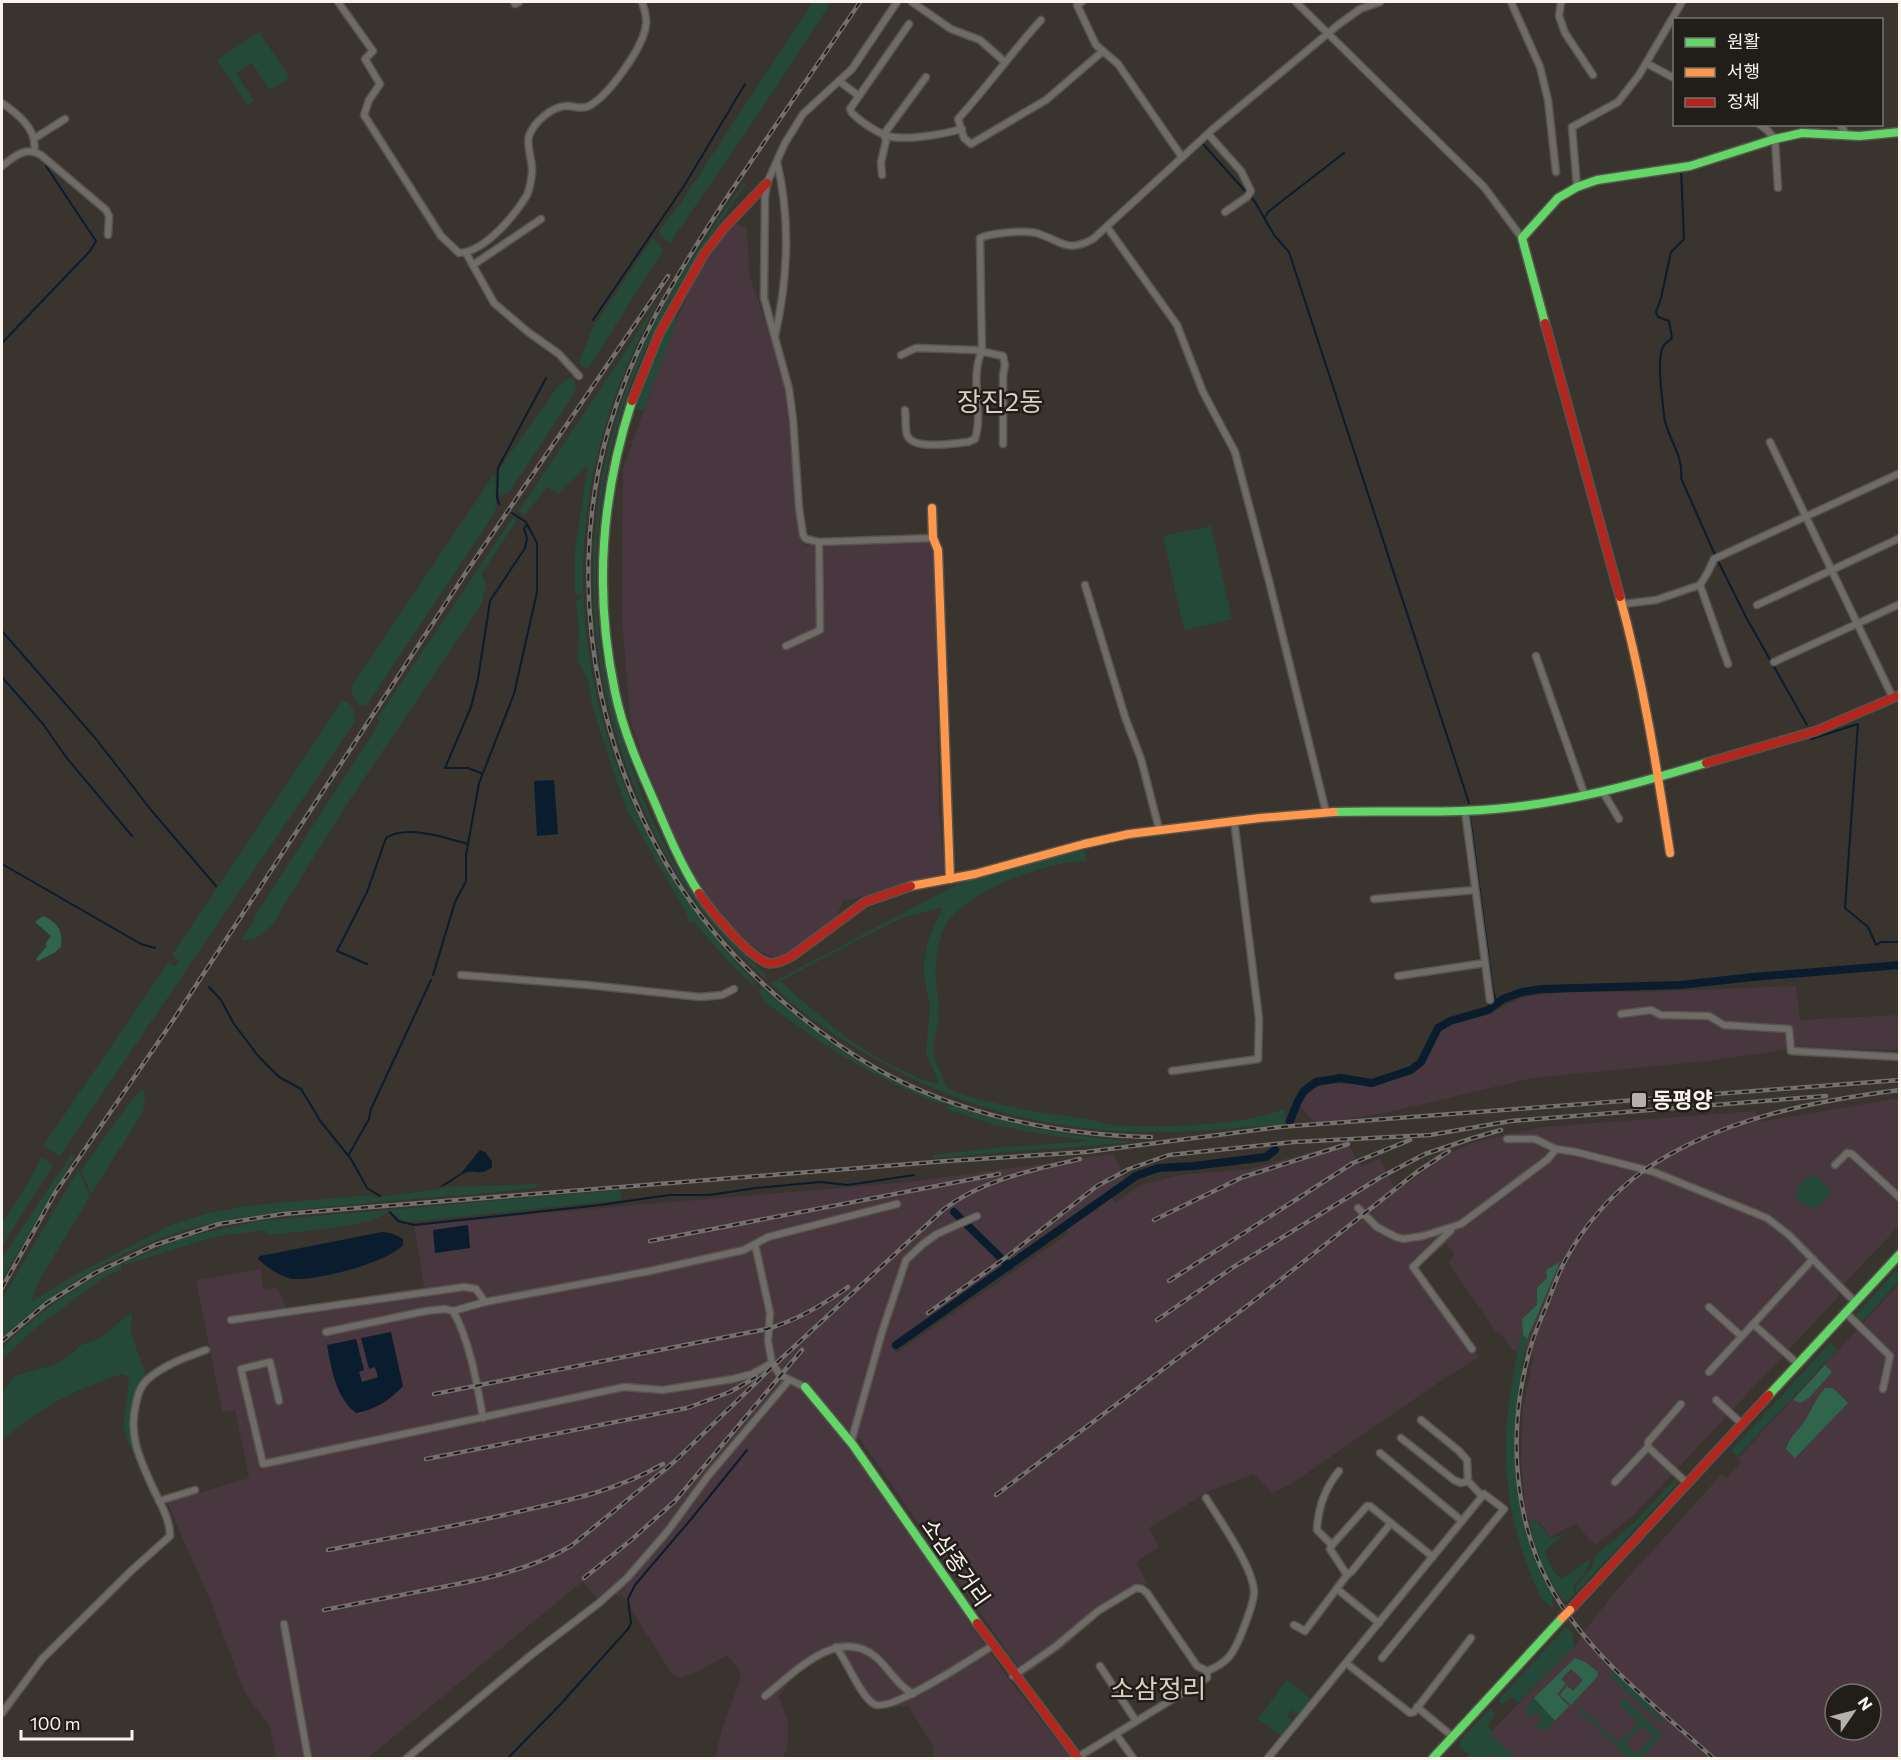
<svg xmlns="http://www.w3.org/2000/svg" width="1901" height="1760" viewBox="0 0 1901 1760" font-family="Commissioner,'Noto Sans KR',sans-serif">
<rect width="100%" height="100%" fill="#39342e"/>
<g fill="#48373f" fill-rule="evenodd">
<path d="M733 223 747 228 750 278 770 334 787 400 799 537 805 545 926 540 931 543 934 549 939 814 945 875 942 878 843 901 836 918 825 929 780 958 767 955 748 943 725 921 695 882 645 765 630 719 622 619 623 469 675 322 709 252Z"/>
<path d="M1796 986 1800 1020 1899 1015V1050L1800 1048 1708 1061 1532 1078 1385 1113 1316 1124 1299 1105 1309 1091 1325 1083 1375 1085 1411 1074 1425 1063 1438 1035 1446 1026 1487 1015 1523 997 1567 992H1642Z"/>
<path d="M1899 1098V1226L1837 1291 1840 1295 1634 1515 1595 1545 1575 1524 1550 1537 1539 1522 1528 1520 1526 1515 1521 1459 1523 1406 1534 1355 1513 1350 1500 1333 1496 1332 1448 1262 1455 1255 1447 1244 1420 1264 1419 1272 1479 1357 1445 1378 1291 1484 1272 1493 1253 1474 1209 1491 1149 1528 1159 1547 1136 1562 1147 1583 1136 1593 1122 1598 1073 1635 1071 1642 1024 1676 859 1438 848 1446 1010 1681 1071 1758H934L932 1744 908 1706 875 1710 864 1702 848 1667 842 1657 833 1650 826 1652 792 1678 779 1696 789 1725 787 1749 782 1758H715L722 1729 740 1680 739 1670 727 1655 695 1673 680 1678 672 1674 622 1595 619 1597 610 1589 597 1599 583 1581 368 1758H276L270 1727 244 1691 213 1607 166 1500 198 1491 199 1493 249 1478 235 1410 223 1412 220 1400 196 1280 261 1269 263 1289 278 1288 286 1308 424 1287 414 1226 566 1211 909 1182 1114 1154 1125 1179 891 1345 896 1353 1069 1233 1066 1228 1111 1197 1115 1203 1141 1185 1180 1175 1251 1169 1346 1142 1362 1167 1380 1159 1396 1191 1450 1153 1475 1142 1542 1127 1756 1111 1759 1122Z"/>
<path d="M1899 1284V1758H1466L1569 1651 1573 1649 1586 1629 1613 1594 1722 1474 1726 1478 1741 1462 1738 1458ZM1835 1694H1871V1730H1835Z"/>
</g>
<g fill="#244938" fill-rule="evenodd">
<path d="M813 2H831L763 107 670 243 660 236 659 231 682 201Z"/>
<path d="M259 32 290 78 270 90 252 63 236 73 254 101 248 106 217 60Z"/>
<path d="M744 183 746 184C705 244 664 303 636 371 599 463 586 569 604 668 608 694 617 718 624 743 640 797 662 847 693 894 714 924 739 950 765 975V979C747 961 729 943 712 923 678 881 651 832 632 781 577 637 580 486 644 345 671 286 708 235 744 183Z"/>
<path d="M652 239H654L662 248V252L589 367 585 369 579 362 593 327Z"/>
<path d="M663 291C639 337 617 383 603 433 547 631 613 840 757 984H752L729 962 693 921 689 923 687 914 627 810 608 755 591 701 588 680 578 660 579 631 576 600 582 599 581 595H575V551L588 465 558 493 547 487 524 516 519 510 631 343Z"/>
<path d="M670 316 678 318 643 411 634 407V400Z"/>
<path d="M568 378 574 379 576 391 509 493 499 496 498 473 500 468 559 385Z"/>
<path d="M493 476 495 477 496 505 494 514 369 702 365 705H359L352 695 351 687Z"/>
<path d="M513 517 517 520 482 573 486 584 482 603 343 810 272 925C262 934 255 943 241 939L253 923 256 914 380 722 377 719Z"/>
<path d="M1211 526 1232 619 1184 630 1163 536Z"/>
<path d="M342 701C354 703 356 713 354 723L60 1156 43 1146 168 963 175 966 179 961 172 955Z"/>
<path d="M1085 850 1087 861C1047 861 966 890 945 926 940 935 937 950 936 961 933 980 941 1000 938 1020 935 1045 927 1047 941 1072 943 1078 943 1084 948 1088 958 1095 972 1097 983 1100 1020 1110 1057 1115 1095 1120 1107 1131 1214 1125 1234 1121 1250 1119 1269 1115 1284 1109L1285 1112 1284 1124C1244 1127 1205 1132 1166 1132 1055 1134 952 1107 858 1049 830 1032 793 1008 771 983L969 878ZM943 907 928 940 924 962V976L930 1006 926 1053 939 1083C929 1084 918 1078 909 1073 854 1050 824 1019 780 981L901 918Z"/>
<path d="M762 988C795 1015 827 1043 864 1064 890 1079 917 1091 944 1102L943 1105C887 1083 836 1055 788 1019 778 1011 762 1003 758 990Z"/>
<path d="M143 1088 145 1098 143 1112 91 1194 81 1170 134 1097Z"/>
<path d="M948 1104C1009 1126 1072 1137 1136 1142L933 1158V1155L993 1148 1092 1141 1035 1133 995 1125 946 1109Z"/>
<path d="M72 1153 74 1158 2 1279V1258Z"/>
<path d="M42 1157 53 1165 2 1246V1222L19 1198Z"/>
<path d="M78 1170 90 1196 40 1279 31 1302 77 1274 173 1224 209 1213 253 1205 369 1195 377 1198 451 1187 537 1184 542 1182 534 1188C468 1195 402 1199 336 1206 283 1211 230 1216 179 1232 113 1253 53 1291 2 1338V1299Z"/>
<path d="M1815 1175 1830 1189C1826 1201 1823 1204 1812 1209L1796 1198C1796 1186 1803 1177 1815 1175Z"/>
<path d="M619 1190 622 1200 406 1222 388 1211C375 1227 292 1232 268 1235L265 1230 214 1237 124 1265 123 1263 186 1237 259 1221Z"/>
<path d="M121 1263V1270L106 1276 96 1283 33 1330 2 1360V1348C37 1314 76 1285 121 1263Z"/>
<path d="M1896 1271 1899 1274V1281L1862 1322 1855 1316Z"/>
<path d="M132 1312 131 1334 146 1374 139 1382 132 1406 129 1418 131 1438 165 1520 127 1441 123 1426 129 1382 127 1376 122 1374C75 1389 39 1408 2 1440V1392L14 1376 53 1365 72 1354 79 1346 100 1338Z"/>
<path d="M1523 1335 1527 1339C1514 1405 1509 1470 1527 1535 1531 1550 1537 1564 1544 1578 1546 1583 1551 1589 1552 1595 1553 1599 1552 1604 1553 1608 1540 1602 1533 1581 1528 1567 1508 1515 1501 1459 1509 1404 1512 1381 1516 1359 1520 1336Z"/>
<path d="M1830 1343 1837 1350 1737 1457 1731 1451Z"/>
<path d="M1675 1479 1678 1482 1576 1593V1586L1591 1569 1596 1555 1637 1520Z"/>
<path d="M1532 1520 1538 1523 1550 1538 1565 1534 1545 1551C1549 1560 1552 1575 1563 1578L1590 1559C1590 1570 1581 1577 1574 1585V1595L1566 1602C1544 1581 1537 1551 1529 1522Z"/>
<path d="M1566 1627 1573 1633 1574 1646 1572 1650 1569 1651 1518 1703 1512 1697 1502 1704 1498 1700Z"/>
<path d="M1614 1671 1639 1693 1664 1722 1660 1723 1613 1679 1611 1674Z"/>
<path d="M1287 1680 1311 1699 1298 1715 1291 1710 1287 1716 1293 1721 1281 1735 1258 1719Z"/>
<path d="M1534 1698 1555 1721 1546 1730 1540 1729 1536 1726 1542 1718 1536 1712 1529 1718 1525 1713 1526 1707Z"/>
<path d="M1624 1698 1662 1735 1642 1758H1629L1579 1711 1581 1708 1619 1743 1628 1733 1632 1736 1625 1744 1636 1754 1653 1736 1642 1726 1633 1735 1630 1732 1638 1722 1619 1704Z"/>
<path d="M1491 1708 1495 1715 1487 1725 1493 1732 1491 1735 1516 1758H1497L1492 1754 1487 1758H1472L1458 1745 1463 1737Z"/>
</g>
<g fill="#2f644d">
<path d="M43 916C58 922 63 931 61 947L54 953 38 961 36 959 47 946 45 944 51 936 35 922Z"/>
<path d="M1560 1262 1527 1339 1523 1335 1522 1319 1537 1305V1288L1547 1278 1546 1270Z"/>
<path d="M1825 1365 1832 1372 1809 1398 1800 1403 1793 1400Z"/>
<path d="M1825 1388H1833L1848 1403 1795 1458 1786 1449C1790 1435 1801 1429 1807 1417 1814 1405 1816 1399 1825 1388Z"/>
<path d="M1575 1658 1585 1662 1598 1672 1597 1677 1571 1705 1560 1695 1567 1686 1573 1691 1583 1680 1571 1669 1561 1679 1566 1684 1557 1694 1569 1706 1555 1721 1534 1698Z"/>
</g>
<g fill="#091d2e">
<path d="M554 780 558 834 537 836 534 781Z"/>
<path d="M480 1150 485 1152 492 1161V1167C480 1177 476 1169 465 1173 455 1177 450 1185 439 1187L461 1173Z"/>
<path d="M468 1225 470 1248 435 1253 433 1230Z"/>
<path d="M382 1232C390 1232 396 1235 403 1239V1245C386 1263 320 1280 294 1279 282 1278 266 1267 258 1259L260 1256Z"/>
<path d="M391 1332 403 1386C390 1400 375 1410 356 1413 336 1398 331 1368 327 1345L356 1339 364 1370 359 1372 362 1382 378 1377 375 1367 369 1369 361 1338Z"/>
</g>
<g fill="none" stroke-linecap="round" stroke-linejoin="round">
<g stroke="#091d2e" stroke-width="2">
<path d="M1203 144 1255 202 1274 235 1289 252 1469 803"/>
<path d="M1681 169 1684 239 1671 252 1661 298 1656 312 1658 317 1669 321 1672 338C1670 341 1664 343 1663 347 1656 359 1663 402 1664 416 1667 438 1684 455 1681 478L1715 555 1747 619 1807 725"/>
<path d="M1264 218 1269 211 1344 153"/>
<path d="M593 320 684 186 745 84"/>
<path d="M2 343 90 251 96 241 46 166"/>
<path d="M499 504 497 497 498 468 546 378"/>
<path d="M2 631 96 739 151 810 216 886"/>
<path d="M2 677 43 724 66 757 132 836"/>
<path d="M1811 739 1858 724 1845 908 1868 927 1876 945 1881 942H1900"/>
<path d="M481 773 468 768H445L471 707 478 679 490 601 525 548 527 538 524 529 527 524"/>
<path d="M1470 817 1493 991 1497 1004"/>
<path d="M2 864 141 944 155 948"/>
<path d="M367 964 337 951 367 892 386 838C406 824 446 838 468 844"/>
<path d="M433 975 455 902 466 881V855L479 783 514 694 537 592V543L526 522 512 513"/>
<path d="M209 987 221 1000 234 1024 259 1057 279 1077 301 1089 321 1122 351 1159 367 1188 380 1196"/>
<path d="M348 1156 369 1119 371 1109 431 980"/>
<path d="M390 1212 398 1221 414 1225 600 1205 669 1195H709L756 1188 820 1182 848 1185 914 1175"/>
<path d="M508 1758 558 1707 628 1629 631 1623 628 1599 635 1585 692 1518 747 1450"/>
</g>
<g stroke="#091d2e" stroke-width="8">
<path d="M1290 1121 1298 1101 1304 1091 1316 1082 1341 1078 1372 1083 1411 1070 1421 1062 1438 1028 1450 1021 1488 1010 1503 999 1522 992 1542 989 1680 985 1753 977 1900 965"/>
<path d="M954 1212 1009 1266"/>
<path d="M896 1345 1136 1176 1158 1168 1194 1166 1266 1157 1275 1150"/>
</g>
<defs>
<g id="street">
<path d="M338 2 373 51 365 59 380 84 369 100 364 115 441 236 459 253C485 252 515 215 527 195 530 189 531 179 532 173 533 161 526 146 529 136 534 122 552 106 567 106 576 106 581 110 589 106 609 95 644 47 646 24 647 18 644 8 642 2"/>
<path d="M514 2 515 4 519 2"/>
<path d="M897 2 852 69 803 114 785 143 767 183 765 197 764 298 789 389 793 419 799 508 803 535 806 539 819 542 933 538"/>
<path d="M912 2 951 29 980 40 1005 62"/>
<path d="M1082 2 1077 5 1096 45 1118 64 1182 157"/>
<path d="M1296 2 1484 187 1522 238"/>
<path d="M1511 2 1540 67 1548 100 1556 172"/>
<path d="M1561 2 1559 16 1565 33 1593 75"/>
<path d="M1041 20C1012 52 987 87 958 119L964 138 971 144 1046 100 1103 51"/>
<path d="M1646 63 1674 78"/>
<path d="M839 81 859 96 850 109 852 113C861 122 880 135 892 137 910 140 944 134 962 129"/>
<path d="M859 96 909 24"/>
<path d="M2 103C18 114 38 130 34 151"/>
<path d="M1759 124 1767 130 1775 139 1778 188"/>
<path d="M1840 124 1846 134"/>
<path d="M1208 134 1241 171 1251 191 1247 197 1225 212"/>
<path d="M35 138 65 119"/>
<path d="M2 166C15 156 25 146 41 155L106 210 109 216 108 235"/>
<path d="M882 175 881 162 886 141 884 134 926 77"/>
<path d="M1577 187 1572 127 1618 102 1639 75 1682 2"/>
<path d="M1107 227 1177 325 1203 392 1235 452 1269 581 1326 812"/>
<path d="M466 253 494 303 528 332 559 354 579 376"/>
<path d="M473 265 541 219"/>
<path d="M775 336C788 278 791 220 777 162"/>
<path d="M901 355 916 348 975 350 1003 356 1005 365 1003 375V444"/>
<path d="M905 410C906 417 905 428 907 435 913 451 954 443 968 442L975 439C984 411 969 378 982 351L980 238C991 233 1024 230 1036 233 1061 240 1066 254 1093 239L1213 129 1338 25 1360 9 1380 2"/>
<path d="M1770 442 1893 698"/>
<path d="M1085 585 1125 717 1141 759 1159 829"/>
<path d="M1700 585 1728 664"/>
<path d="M1623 604 1656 600 1700 585 1708 572 1714 559 1900 473"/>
<path d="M1757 605 1900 538"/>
<path d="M786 646 820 630 819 542"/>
<path d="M1536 656 1585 796"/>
<path d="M1774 662 1900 604"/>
<path d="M1603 792 1619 819"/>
<path d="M1465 811 1490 1000"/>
<path d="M1374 899 1475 890"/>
<path d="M461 975 588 985 700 997 722 995 734 989"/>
<path d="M1398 976 1485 963"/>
<path d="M1621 1014 1651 1010 1661 1015 1709 1016 1724 1025 1789 1029 1791 1051 1900 1057"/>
<path d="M1172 1071 1258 1059 1259 1019 1234 820"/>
<path d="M1507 1139H1535L1556 1149 1576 1152 1654 1172 1767 1218 1789 1235 1855 1302"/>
<path d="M1835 1165 1847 1153 1852 1154 1900 1198"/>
<path d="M1358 1208 1377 1227 1396 1237 1403 1239 1423 1236 1461 1224 1548 1159 1556 1149"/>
<path d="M1451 1230 1413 1267 1472 1349"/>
<path d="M755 1244 770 1313 768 1341 772 1363 780 1375 805 1387"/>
<path d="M1709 1307 1741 1336"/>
<path d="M453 1311C470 1341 477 1384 483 1418"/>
<path d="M1845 1312 1890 1356 1883 1389"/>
<path d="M231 1320 464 1287 476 1289 485 1302"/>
<path d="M1753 1324 1798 1364"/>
<path d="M326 1332 426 1311 445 1309 453 1311 485 1302 650 1271 744 1250 768 1237 897 1204"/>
<path d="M1709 1372 1813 1259"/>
<path d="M1716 1400 1742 1424"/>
<path d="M279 1401 270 1362 241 1369 263 1464 624 1387 663 1390 733 1379 752 1374 772 1363"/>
<path d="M1681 1404 1648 1442V1447L1687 1483"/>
<path d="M1421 1420 1459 1451 1467 1460 1468 1481 1482 1496"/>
<path d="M1401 1438 1454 1480 1461 1483 1468 1481"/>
<path d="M851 1442 882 1332 906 1260 923 1244 937 1234 977 1216"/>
<path d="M1380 1453 1462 1521"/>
<path d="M1339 1471C1325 1488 1318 1507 1317 1530L1332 1545 1330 1549 1347 1575"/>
<path d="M1615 1482 1648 1447"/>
<path d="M159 1501 195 1490"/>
<path d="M1332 1545 1367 1506H1370L1433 1557"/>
<path d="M1337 1589 1379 1623"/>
<path d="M284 1624 308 1758"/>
<path d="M1294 1625 1305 1631 1347 1575 1352 1571 1391 1523"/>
<path d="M836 1647C847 1661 861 1697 874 1704 890 1714 974 1657 992 1646"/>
<path d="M1346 1663 1410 1713 1414 1712 1471 1638"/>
<path d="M1100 1666 1136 1721"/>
<path d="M1013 1676 1055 1647 1098 1611 1136 1588 1142 1589 1147 1593 1197 1666 1207 1671C1228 1663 1234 1653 1242 1632 1247 1619 1253 1606 1254 1593 1255 1570 1219 1519 1206 1498"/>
<path d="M765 1696C794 1673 839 1624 877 1658 890 1670 897 1685 913 1694"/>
<path d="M1417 1707 1453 1737"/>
<path d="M2 1713 42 1659 132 1570 170 1536C170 1519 160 1503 153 1488 140 1460 128 1435 136 1404 138 1394 140 1386 148 1379 164 1365 186 1357 206 1350"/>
<path d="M1116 1734 1133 1758"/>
<path d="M1078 1757 1207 1678V1671"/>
<path d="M407 1758 531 1655 599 1603 627 1578 667 1532 708 1476 789 1380"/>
<path d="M1268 1758 1484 1494 1504 1509 1382 1658"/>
</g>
<g id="fast">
<path d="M1545 323 1522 238 1558 198 1577 187 1597 180 1690 166 1775 139 1802 133 1860 136 1900 132"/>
<path d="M632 401C601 496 594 594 615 692 623 731 639 767 655 803 668 834 681 865 699 893"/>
<path d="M1334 812C1388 810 1442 814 1495 809 1567 803 1637 784 1706 763"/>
<path d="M805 1387 853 1445 977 1623"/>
<path d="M1769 1395 1900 1254"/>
<path d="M1433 1758 1562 1618"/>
</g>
<g id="slow">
<path d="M932 508 933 538 938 550 950 879"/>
<path d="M1620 597C1643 681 1657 768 1670 853"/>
<path d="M911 886 975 874 1084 844 1129 834 1260 818 1334 812"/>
</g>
<g id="jam">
<path d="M1545 323 1620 597"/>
<path d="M632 401 659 334 704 254 724 228 767 183"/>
<path d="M1706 763 1816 731 1900 695"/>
<path d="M699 893C709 909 751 960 769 963 777 964 785 960 792 956L865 902 911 886"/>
<path d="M1570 1610 1769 1395"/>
<path d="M977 1623 1078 1758"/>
</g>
</defs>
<use href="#street" stroke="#57534d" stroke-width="9"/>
<use href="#fast" stroke="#57534d" stroke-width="11"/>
<use href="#slow" stroke="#57534d" stroke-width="11"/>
<use href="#jam" stroke="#57534d" stroke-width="11"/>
<use href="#street" stroke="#6e6b68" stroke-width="6"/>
<use href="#fast" stroke="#63d668" stroke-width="8"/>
<use href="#slow" stroke="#ff974d" stroke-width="8"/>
<use href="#jam" stroke="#b3261e" stroke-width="8"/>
<defs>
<g id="rail">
<path d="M860 2C814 70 767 137 722 205 674 279 633 345 608 431 560 599 602 796 713 931 756 983 819 1036 877 1069 959 1115 1057 1135 1151 1137"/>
<path d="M1154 1220 1243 1177 1348 1144"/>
<path d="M650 1241 999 1174"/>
<path d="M1169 1281 1353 1163 1410 1140"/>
<path d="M2 1288 55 1193 172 1022 467 571 668 276"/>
<path d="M928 1313 1008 1256 1097 1186 1129 1169 1169 1155 1294 1142 1430 1135 1511 1121 1826 1096"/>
<path d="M1157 1320 1232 1268 1381 1177 1425 1154 1473 1138 1501 1130"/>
<path d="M2 1341 47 1303 95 1273 155 1245 219 1224 283 1214 947 1161 1086 1152 1280 1127 1900 1080"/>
<path d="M434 1394 767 1329C798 1320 823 1305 848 1287"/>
<path d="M426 1459 687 1408 730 1392 756 1377"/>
<path d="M996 1495 1251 1303 1417 1172 1449 1151"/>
<path d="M328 1550C395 1537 463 1525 530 1509 579 1498 619 1489 663 1464"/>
<path d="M584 1578 630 1541 675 1501 802 1350"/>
<path d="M324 1610C360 1603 396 1596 432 1589 480 1580 528 1571 571 1546L674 1462 771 1368 944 1209C984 1179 1033 1170 1080 1159"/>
<path d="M1713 1758C1655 1705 1588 1656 1550 1586 1512 1516 1508 1425 1530 1349 1534 1334 1541 1319 1547 1304 1553 1289 1558 1273 1566 1259 1585 1224 1614 1191 1646 1169 1720 1119 1813 1101 1900 1090"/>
</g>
</defs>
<use href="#rail" stroke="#74706d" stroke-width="4.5"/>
<use href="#rail" stroke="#211d18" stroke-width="2" stroke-dasharray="7" stroke-linecap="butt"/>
<defs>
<path id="slow-bridge" d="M1562 1618 1570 1610"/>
</defs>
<use href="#slow-bridge" stroke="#57534d" stroke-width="11" stroke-linecap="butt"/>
<use href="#slow-bridge" stroke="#ff974d" stroke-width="8"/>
</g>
<rect fill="#b6b0aa" stroke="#211d18" stroke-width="2" x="1631" y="1092" width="16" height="16" rx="3"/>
<g text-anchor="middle" stroke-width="5" stroke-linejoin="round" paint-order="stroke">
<g font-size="22" font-weight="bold" fill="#f9f3ec" stroke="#211d18" text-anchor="start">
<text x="1652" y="1108">동평양</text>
</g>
<g font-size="22" fill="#f9f3ec" stroke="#211d18">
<text transform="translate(956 1562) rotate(55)" y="8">소삼종거리</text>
</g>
<g font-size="26" fill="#dbd0c1" stroke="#211d18">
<text x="1000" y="411">장진2동</text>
<text x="1158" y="1698">소삼정리</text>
</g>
</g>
<rect width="1901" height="1760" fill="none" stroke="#f9f3ec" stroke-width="6"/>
<rect x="1673" y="18" width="210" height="108" fill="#211d18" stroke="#77736d" stroke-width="1.5"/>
<rect x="1685" y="38" width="30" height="9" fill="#63d668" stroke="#77736d" stroke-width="1.5"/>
<text x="1727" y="48" font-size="18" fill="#f9f3ec">원활</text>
<rect x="1685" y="68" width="30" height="9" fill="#ff974d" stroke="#77736d" stroke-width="1.5"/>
<text x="1727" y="78" font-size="18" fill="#f9f3ec">서행</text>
<rect x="1685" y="98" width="30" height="9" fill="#b3261e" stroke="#77736d" stroke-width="1.5"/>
<text x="1727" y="108" font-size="18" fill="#f9f3ec">정체</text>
<g transform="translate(1853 1712) rotate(55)"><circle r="28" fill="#211d18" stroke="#77736d" stroke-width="1.5"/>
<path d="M0-4.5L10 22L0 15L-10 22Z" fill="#b6b0aa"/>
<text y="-9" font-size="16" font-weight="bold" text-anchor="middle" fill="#f9f3ec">N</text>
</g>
<path d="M21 1730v9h111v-9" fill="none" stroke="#f9f3ec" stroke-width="3"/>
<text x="30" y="1730" font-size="18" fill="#f9f3ec" stroke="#211d18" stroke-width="4.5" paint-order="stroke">100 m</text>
</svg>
